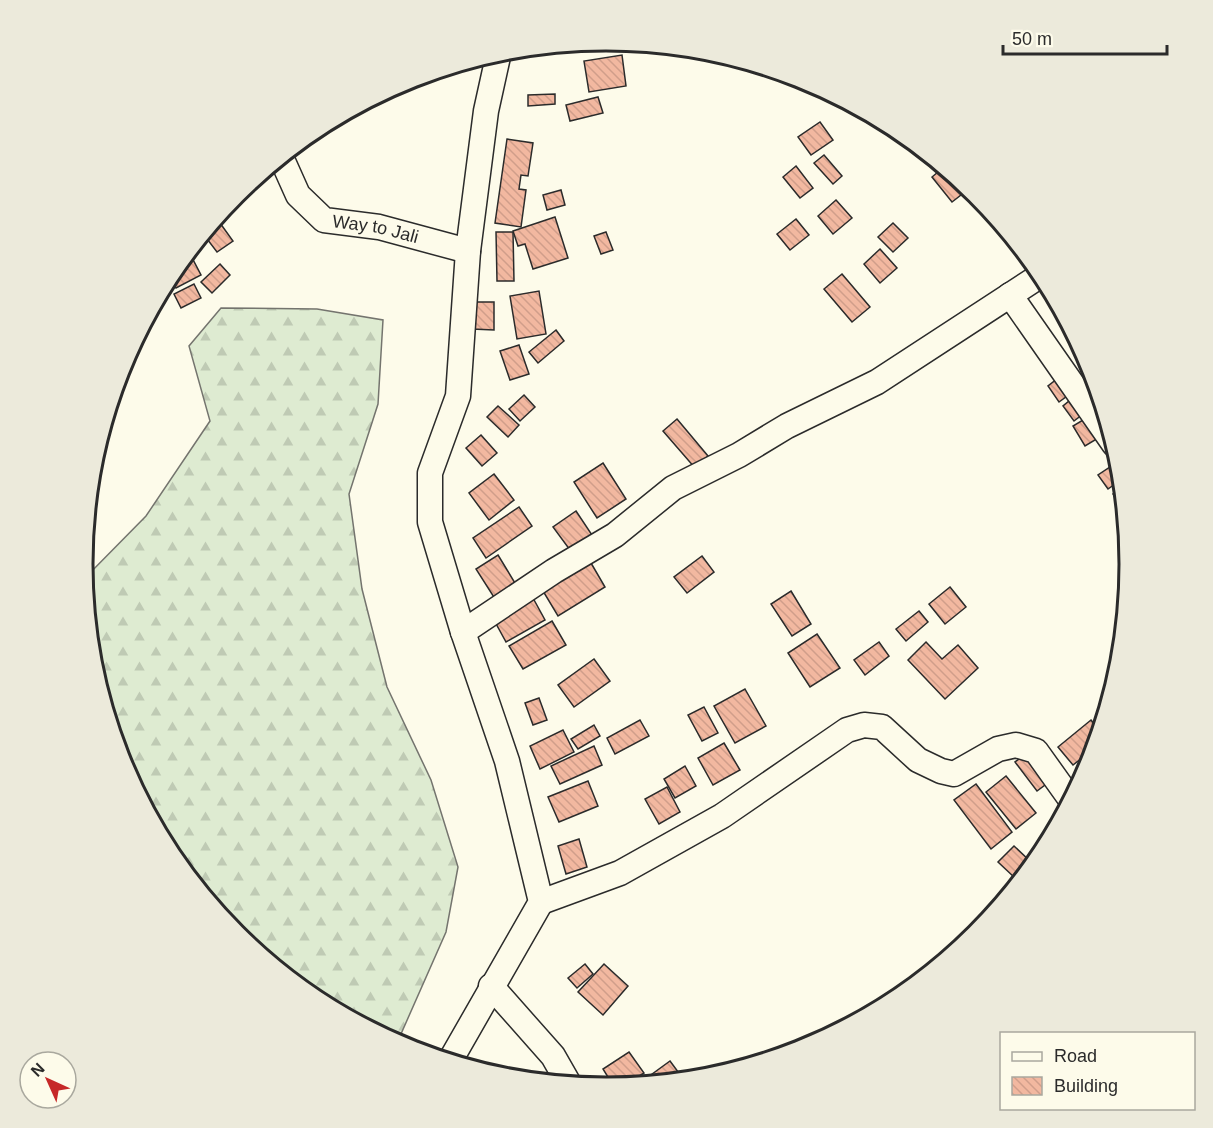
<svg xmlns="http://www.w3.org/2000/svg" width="1213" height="1128" viewBox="0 0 1213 1128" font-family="Helvetica,sans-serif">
<defs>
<pattern id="forest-firs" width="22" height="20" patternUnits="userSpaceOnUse" patternTransform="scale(1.5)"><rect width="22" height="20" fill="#deebd1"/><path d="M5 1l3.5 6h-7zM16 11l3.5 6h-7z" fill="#bfcab4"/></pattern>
<pattern id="building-back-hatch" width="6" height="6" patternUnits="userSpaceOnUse" patternTransform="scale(1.5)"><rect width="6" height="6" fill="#f2b8a0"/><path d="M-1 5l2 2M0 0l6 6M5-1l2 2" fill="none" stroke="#d09e8a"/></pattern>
</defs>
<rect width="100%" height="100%" fill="#fdfbea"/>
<path fill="url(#forest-firs)" stroke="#74746e" stroke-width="1.5" d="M221 308 317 309 383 320 378 404 349 494 362 589 387 687 431 780 458 867 446 932 397 1043 315 999 236 934 171 855 123 764 93 666 84 579 146 516 210 421 189 346Z"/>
<g fill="url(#building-back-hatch)" stroke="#2b2b2b" stroke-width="1.5">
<path d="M622 55 626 86 589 92 584 61Z"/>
<path d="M555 94V104L528 106V95Z"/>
<path d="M598 97 603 113 570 121 566 105Z"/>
<path d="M820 122 833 140 811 155 798 137Z"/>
<path d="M507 139 533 143 528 176 521 175 519 189 526 190 521 227 495 223Z"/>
<path d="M824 155 842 176 833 184 814 163Z"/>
<path d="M796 166 813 188 800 198 783 177Z"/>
<path d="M944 167 970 188 952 202 932 177Z"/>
<path d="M561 190 565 205 547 210 543 195Z"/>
<path d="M836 200 852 218 833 234 818 216Z"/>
<path d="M555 217 568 258 533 269 525 244 518 246 513 231Z"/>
<path d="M796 219 809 235 790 250 777 234Z"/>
<path d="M220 223 233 241 217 252 204 235Z"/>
<path d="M893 223 908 238 893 252 878 237Z"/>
<path d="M496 232H513L514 281H497Z"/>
<path d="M606 232 613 250 601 254 594 236Z"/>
<path d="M880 249 897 268 880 283 864 264Z"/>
<path d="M189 252 201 275 176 288 170 276Z"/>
<path d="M220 264 230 275 212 293 201 282Z"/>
<path d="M842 274 870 307 852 322 824 289Z"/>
<path d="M194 284 201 298 181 308 174 294Z"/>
<path d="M539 291 546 334 517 339 510 296Z"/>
<path d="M472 302H494V330L472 329Z"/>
<path d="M556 330 564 341 538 363 529 352Z"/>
<path d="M519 345 529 374 510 380 500 351Z"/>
<path d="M1062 375 1074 391 1059 402 1048 386Z"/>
<path d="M1080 392 1092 407 1074 421 1063 406Z"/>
<path d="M524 395 535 407 520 421 509 409Z"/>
<path d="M498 406 519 425 508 437 487 417Z"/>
<path d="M1093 414 1105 434 1085 446 1073 426Z"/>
<path d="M677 419 708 456 695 468 663 431Z"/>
<path d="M481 435 497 453 482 466 466 448Z"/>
<path d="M603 463 626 499 597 518 574 482Z"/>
<path d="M1116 463 1121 469 1122 479 1108 489 1098 475Z"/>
<path d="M494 474 514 500 489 520 469 493Z"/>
<path d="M1123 488 1125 511 1113 494Z"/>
<path d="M519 507 532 526 486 558 473 538Z"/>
<path d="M576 511 592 535 570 550 553 527Z"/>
<path d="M498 555 518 588 497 602 476 569Z"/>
<path d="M702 556 714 572 687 593 674 577Z"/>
<path d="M591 563 605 587 558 616 543 591Z"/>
<path d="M950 587 966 607 945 624 929 604Z"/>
<path d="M791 591 811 624 792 636 771 604Z"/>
<path d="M533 598 545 620 506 642 494 620Z"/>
<path d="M919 611 928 622 906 641 896 629Z"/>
<path d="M552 621 566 645 523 669 509 646Z"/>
<path d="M817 634 840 668 810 687 788 653Z"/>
<path d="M879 642 889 656 865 675 854 660Z"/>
<path d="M926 642 942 659 958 645 978 668 945 699 908 660Z"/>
<path d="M594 659 610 681 574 707 558 685Z"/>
<path d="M745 689 766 726 735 743 714 706Z"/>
<path d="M539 698 547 720 533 725 525 703Z"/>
<path d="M704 707 718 733 702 741 688 715Z"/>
<path d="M640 720 649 736 615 754 607 738Z"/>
<path d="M1091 720 1100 732 1095 748 1073 765 1058 747Z"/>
<path d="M594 725 600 736 578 749 571 739Z"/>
<path d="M563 730 574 752 540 769 530 746Z"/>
<path d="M724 743 740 770 713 785 698 758Z"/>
<path d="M594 746 602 765 560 784 551 766Z"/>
<path d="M1027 753 1049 782 1037 791 1015 762Z"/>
<path d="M685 766 696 786 675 798 664 779Z"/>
<path d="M1006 776 1036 813 1016 829 986 792Z"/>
<path d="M588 781 598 806 559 822 548 797Z"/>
<path d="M976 784 1012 832 991 849 954 800Z"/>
<path d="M667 787 680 812 659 824 645 799Z"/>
<path d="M579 839 587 867 566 874 558 846Z"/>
<path d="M1014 846 1031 862 1015 878 998 862Z"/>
<path d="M585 964 593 974 577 988 568 978Z"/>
<path d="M604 964 628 986 603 1015 578 992Z"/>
<path d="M629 1052 644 1073 624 1086 614 1087 603 1069Z"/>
<path d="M670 1061 684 1080 646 1084 644 1080Z"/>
</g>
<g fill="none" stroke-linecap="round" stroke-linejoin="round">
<defs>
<g id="minor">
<path id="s1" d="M281 157 298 195 324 220 379 227 468 251"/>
<path d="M1010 295 1114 444"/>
<path d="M463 632 554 571 615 535 673 488 739 455 787 426 877 382 1038 277 1041 272"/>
<path d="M541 902 620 873 722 816 847 730 864 725 882 727 918 760 941 771 954 774 998 749 1016 745 1036 751 1071 800"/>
<path d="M491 986 553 1056 569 1084"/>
<path d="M450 1061 541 902 507 761 463 632 430 522V473L458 396 468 251 486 111 499 52"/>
</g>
</defs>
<use href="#minor" stroke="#2b2b2b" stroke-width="27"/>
<use href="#minor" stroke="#fdfbea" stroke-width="24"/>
</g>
<g text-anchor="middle" stroke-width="4.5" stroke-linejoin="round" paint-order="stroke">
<g font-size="18" fill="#2b2b2b" stroke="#fdfbea">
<text dy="6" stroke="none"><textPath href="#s1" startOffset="130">Way to Jali</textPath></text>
</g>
</g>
<path d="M0 0H1213V1128H0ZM93 564a513 513 0 1 1 1026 0a513 513 0 1 1-1026 0Z" fill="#eceadb" fill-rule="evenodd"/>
<path fill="none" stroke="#2b2b2b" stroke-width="3" d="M93 564a513 513 0 1 1 1026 0a513 513 0 1 1-1026 0Z"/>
<rect x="1000" y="1032" width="195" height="78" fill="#fdfbea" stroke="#a9a89e" stroke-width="1.5"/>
<rect x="1012" y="1052" width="30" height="9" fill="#fdfbea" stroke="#a9a89e" stroke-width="1.5"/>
<text x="1054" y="1062" font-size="18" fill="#2b2b2b">Road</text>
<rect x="1012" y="1077" width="30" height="18" fill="url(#building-back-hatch)" stroke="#a9a89e" stroke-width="1.5"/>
<text x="1054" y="1092" font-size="18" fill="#2b2b2b">Building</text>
<g transform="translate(48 1080) rotate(315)"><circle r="28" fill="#fdfbea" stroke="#a9a89e" stroke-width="1.5"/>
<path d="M0-4.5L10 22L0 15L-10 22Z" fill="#c62828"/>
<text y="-9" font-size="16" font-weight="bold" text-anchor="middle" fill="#2b2b2b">N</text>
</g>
<path d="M1003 45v9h164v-9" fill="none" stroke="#2b2b2b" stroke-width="3"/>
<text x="1012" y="45" font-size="18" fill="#2b2b2b" stroke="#fdfbea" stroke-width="4.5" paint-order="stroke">50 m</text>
</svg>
